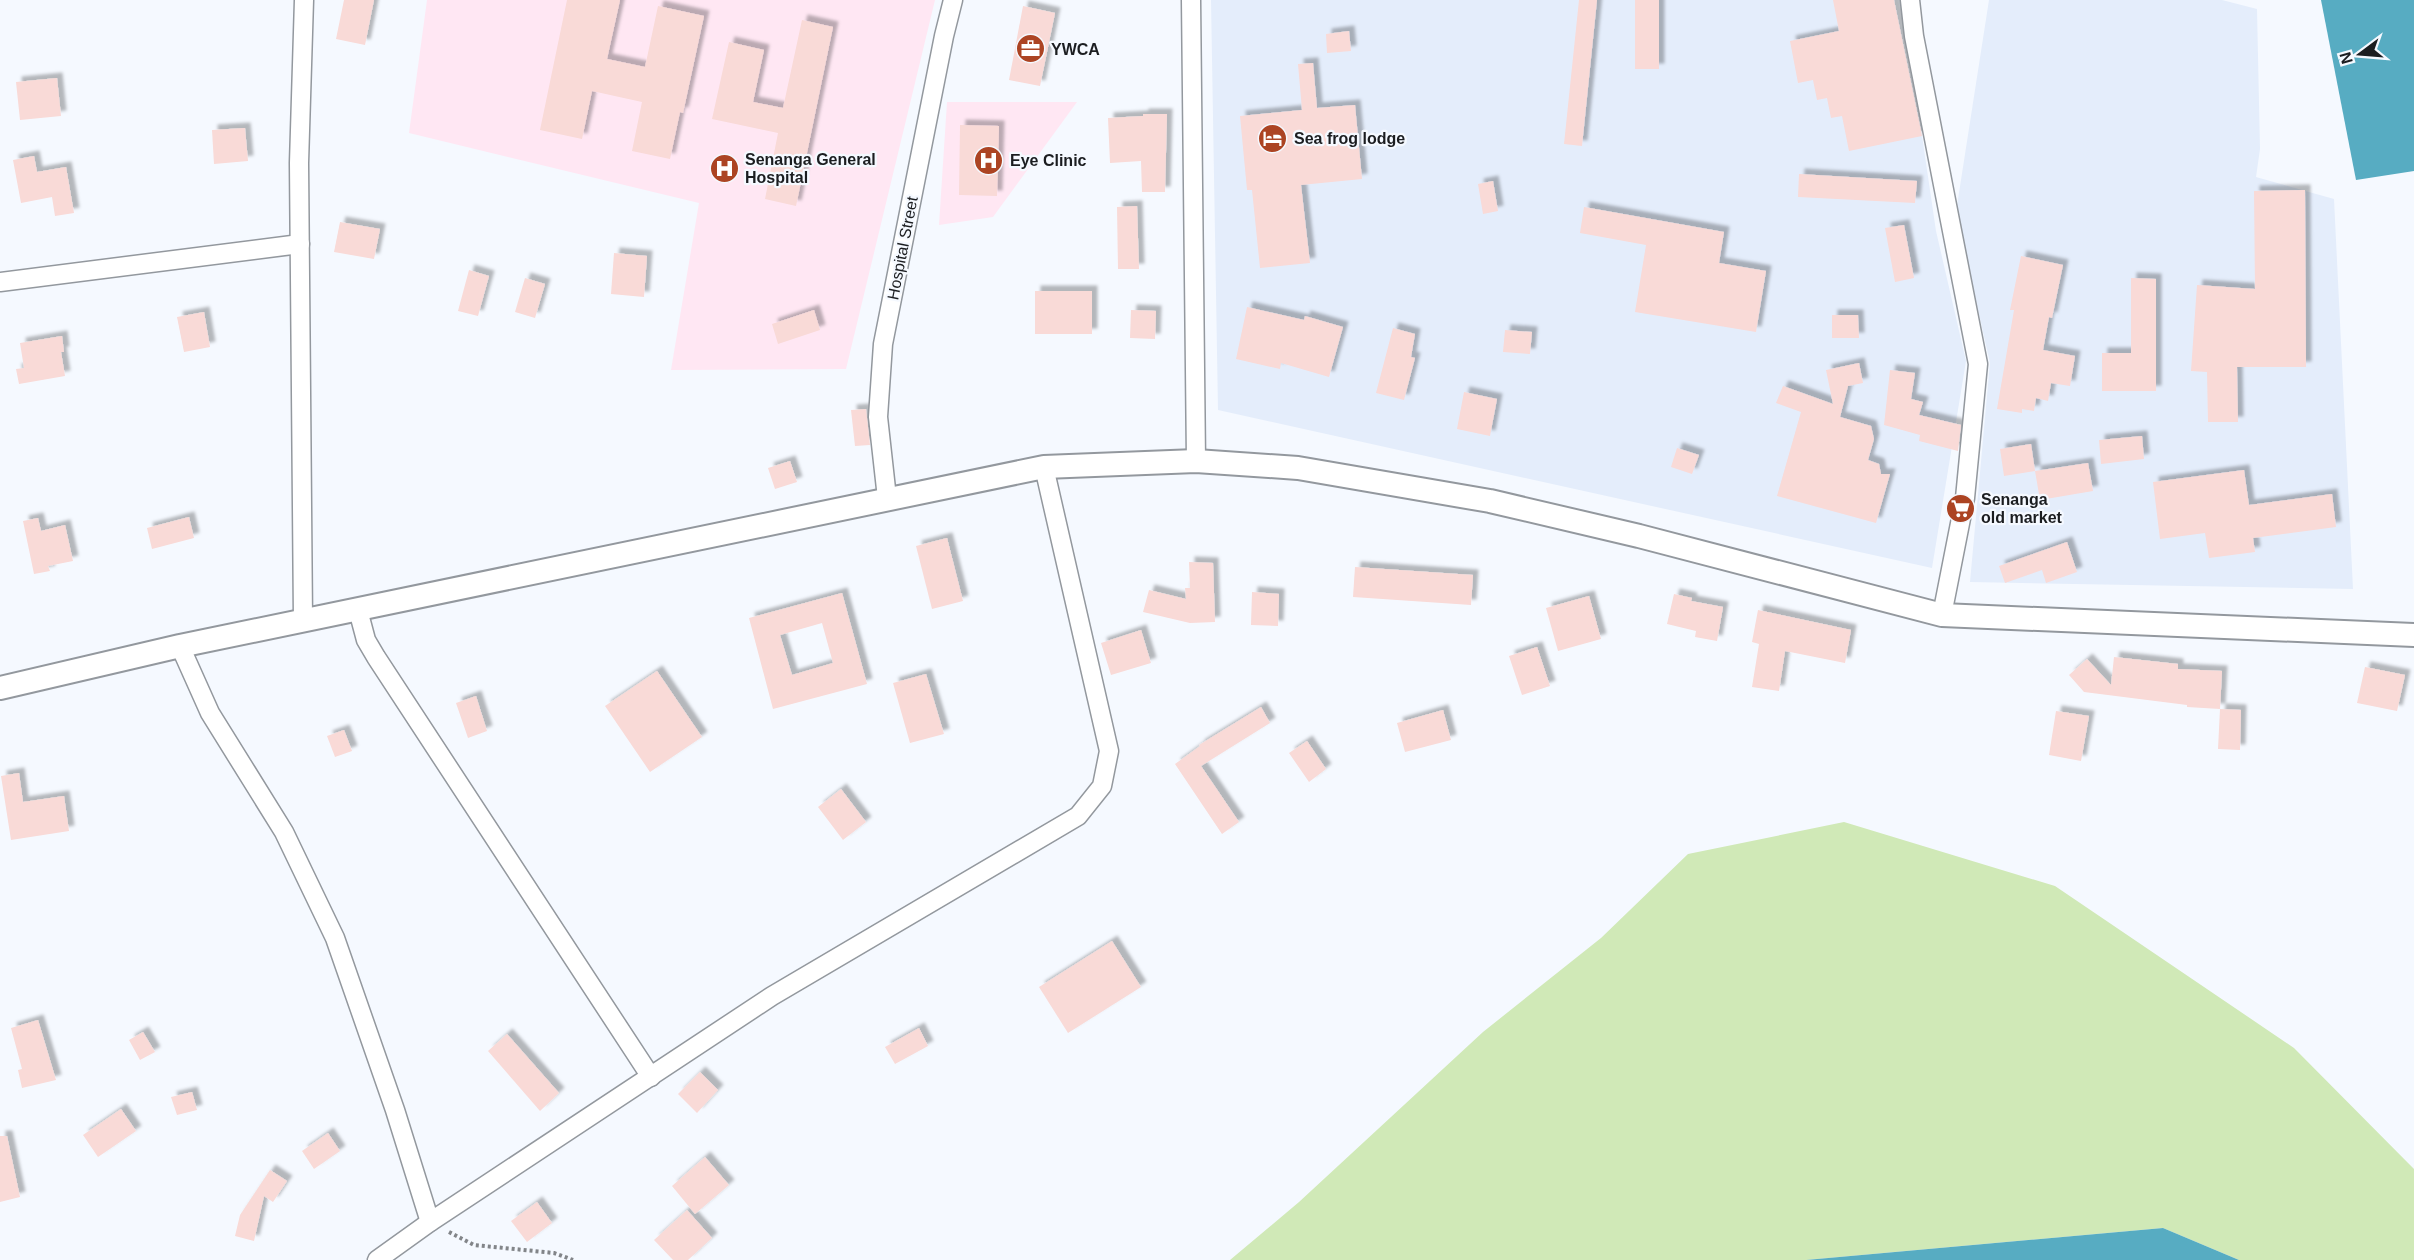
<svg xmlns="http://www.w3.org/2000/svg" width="2414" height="1260" viewBox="0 0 2414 1260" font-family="Helvetica,sans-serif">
<defs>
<filter id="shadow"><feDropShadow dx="5.5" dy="-5.5" stdDeviation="1.5" flood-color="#0004"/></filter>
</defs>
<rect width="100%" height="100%" fill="#f5f9ff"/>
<g fill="#e4edfb">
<path d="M1211 0H1894L1922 136 1936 231 1966 361 1932 568 1218 410Z"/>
<path d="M1989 0H2222L2257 9 2260 149 2256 177 2334 199 2353 589 1970 582 1990 363 1956 212Z"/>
</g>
<g fill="#ffe7f3">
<path d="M427 0H935L846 369 671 370 699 203 409 133Z"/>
<path d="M947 102H1077L993 217 939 225Z"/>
</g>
<path fill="#d0e9b7" d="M1844 822 2055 886 2294 1048 2414 1169V1260H2239L2163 1228 1806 1260H1230L1299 1202 1483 1032 1601 938 1688 854Z"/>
<g fill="#57acc2">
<path d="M2321 0H2414V171L2356 180Z"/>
<path d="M2163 1228 2239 1260H1806Z"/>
</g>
<g fill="#f9dad7" fill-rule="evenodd" filter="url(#shadow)">
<path d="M344 0H374L365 45 336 39Z"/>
<path d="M567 0H620L607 59 645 67 658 6 704 16 683 113 680 112 670 159 632 151 642 102 592 91 582 139 540 130Z"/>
<path d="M1579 0H1597L1582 146 1564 144Z"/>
<rect x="1635" y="0" width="24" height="69"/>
<path d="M1833 0H1894L1922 136 1849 151 1842 116 1831 118 1827 98 1817 100 1813 80 1798 83 1790 41 1839 31Z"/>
<path d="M1023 6 1055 13 1040 86 1009 80Z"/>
<path d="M802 20 833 27 796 206 765 199 778 133 712 119 729 42 764 50 753 102 783 108Z"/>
<path d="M1349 31 1351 51 1327 53 1326 34Z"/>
<path d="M1313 63 1317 108 1355 105 1362 179 1301 185 1310 263 1260 268 1252 190H1247L1240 116 1302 110 1298 64Z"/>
<path d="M57 78 61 116 20 120 16 82Z"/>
<path d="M1143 114H1167L1165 192H1142L1141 161 1110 163 1108 118 1143 116Z"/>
<path d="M960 125 999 126 997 196 959 195Z"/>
<path d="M245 128 248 161 214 164 212 130Z"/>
<path d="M34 156 37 172 66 167 74 213 55 216 52 197 21 203 13 160Z"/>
<path d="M1799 174 1917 181 1915 203 1798 197Z"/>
<path d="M1493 181 1498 211 1483 214 1478 184Z"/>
<path d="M2305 190 2306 367H2237L2238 422H2208L2207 372 2191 371 2197 285 2255 289 2254 191Z"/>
<path d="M1137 206 1139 269H1118L1117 207Z"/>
<path d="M1584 207 1724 232 1719 263 1766 271 1756 332 1635 312 1646 245 1580 233Z"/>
<path d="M340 222 380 229 374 259 334 252Z"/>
<path d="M1904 225 1914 278 1895 282 1885 228Z"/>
<path d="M614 253 647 256 644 297 611 294Z"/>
<path d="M2021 256 2063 265 2052 318 2049 317 2043 350 2075 356 2070 386 2051 383 2048 401 2036 398 2034 411 2022 409V413L1997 409 2014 310H2010Z"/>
<path d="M469 270 489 276 478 316 458 311Z"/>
<path d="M525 278 545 284 535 318 515 312Z"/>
<path d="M2131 278 2156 279V391H2102V353H2131Z"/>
<rect x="1035" y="291" width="57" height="43"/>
<path d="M1247 307 1304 320 1305 316 1343 327 1329 377 1281 363 1280 369 1236 359Z"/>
<path d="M814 310 820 330 778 344 772 324Z"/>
<path d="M1131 310 1156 311 1155 339 1130 338Z"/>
<path d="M204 312 210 347 184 352 177 317Z"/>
<path d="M1832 315H1858L1859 338H1832Z"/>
<path d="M1393 328 1415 334 1411 357 1415 358 1404 400 1376 393Z"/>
<path d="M1505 330 1532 332 1530 354 1503 352Z"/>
<path d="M62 336 64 352H61L65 376 19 384 16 369 24 368 20 343Z"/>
<path d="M1859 363 1863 383 1848 386 1840 417 1871 426 1874 439 1868 460 1879 464 1881 474H1890L1876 523 1777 496 1801 412 1776 403 1783 386 1833 404 1826 370Z"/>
<path d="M1890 370 1915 373 1911 399 1923 402 1919 415 1961 425 1958 451 1919 441 1920 435 1884 425Z"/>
<path d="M1464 392 1497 399 1490 436 1457 429Z"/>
<path d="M866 409 870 445 855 446 851 410Z"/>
<path d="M2142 436 2144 459 2101 464 2099 440Z"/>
<path d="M2031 444 2035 471 2004 476 2000 449Z"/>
<path d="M1677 448 1699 455 1692 474 1671 467Z"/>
<path d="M790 461 797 482 775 489 768 468Z"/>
<path d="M2088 463 2093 491 2040 500 2035 471Z"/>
<path d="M2244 470 2249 505 2332 494 2336 527 2253 538 2255 552 2209 558 2205 533 2160 539 2153 482Z"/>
<path d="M189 517 194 538 152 549 147 528Z"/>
<path d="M38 518 41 531 65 525 73 561 48 566 50 571 34 574 23 521Z"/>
<path d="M947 538 963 601 932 609 916 546Z"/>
<path d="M2067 542 2077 572 2046 583 2042 570 2005 583 1999 566Z"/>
<path d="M1189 562 1213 563 1215 622 1190 623 1143 612 1149 590 1186 599 1185 588H1190Z"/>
<path d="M1355 567 1473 575 1471 605 1353 597Z"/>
<path d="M1252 592 1279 594 1278 626 1251 625Z"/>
<path d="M842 593 867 684 773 709 749 618ZM822 623 833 663 792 675 780 635Z"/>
<path d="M1674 594 1692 598 1691 601 1723 607 1717 641 1695 637 1696 631 1667 624Z"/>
<path d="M1589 596 1601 639 1558 651 1546 608Z"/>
<path d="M1758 610 1851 630 1845 663 1785 651 1779 691 1752 687 1759 644 1752 642Z"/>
<path d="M1141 630 1151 663 1111 675 1101 643Z"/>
<path d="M1537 647 1550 686 1522 695 1509 656Z"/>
<path d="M2114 657 2178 664V669L2222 671 2220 709 2187 707V705L2084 692 2069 675 2087 659 2111 685Z"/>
<path d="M2365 667 2405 675 2397 711 2357 703Z"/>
<path d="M657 671 702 737 650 772 605 706Z"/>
<path d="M926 674 944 734 910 743 893 683Z"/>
<path d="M476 696 487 731 468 738 456 703Z"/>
<path d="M1261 707 1270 723 1201 766 1239 822 1222 834 1175 764 1200 746 1199 745Z"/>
<path d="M2220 709 2241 710 2240 750 2218 749Z"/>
<path d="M1443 710 1451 740 1405 752 1397 723Z"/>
<path d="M2056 711 2089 716 2081 761 2049 755Z"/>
<path d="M344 730 352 751 335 757 327 736Z"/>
<path d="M1307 741 1326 769 1309 782 1289 753Z"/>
<path d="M19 773 23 802 64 796 69 831 11 840 1 776Z"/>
<path d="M841 789 866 822 843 840 818 807Z"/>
<path d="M1112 941 1141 987 1068 1033 1039 987Z"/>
<path d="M38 1020 56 1080 22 1088 18 1070 22 1069 11 1028Z"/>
<path d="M919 1028 928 1046 895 1064 885 1047Z"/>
<path d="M143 1032 155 1052 140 1060 129 1040Z"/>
<path d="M507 1034 559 1093 540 1111 488 1051Z"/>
<path d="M700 1072 718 1090 697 1113 678 1094Z"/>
<path d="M192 1092 197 1110 177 1115 171 1097Z"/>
<path d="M121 1109 136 1131 98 1157 83 1135Z"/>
<path d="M328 1133 340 1151 314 1169 302 1151Z"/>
<path d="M0 1136H7L20 1197 0 1202Z"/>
<path d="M705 1157 729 1185 695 1214 672 1186Z"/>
<path d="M270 1170 287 1181 273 1202 264 1196 254 1241 235 1236 240 1215Z"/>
<path d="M537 1202 552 1223 527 1242 511 1221Z"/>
<path d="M687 1210 712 1238 688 1260H673L654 1240Z"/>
</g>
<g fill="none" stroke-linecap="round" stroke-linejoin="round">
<defs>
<g id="minor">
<path d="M1191 0 1196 461"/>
<path d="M1910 0 1914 36 1978 364 1965 498 1942 615"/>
<path d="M0 282 300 244"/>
<path d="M887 498 878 417 883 344 944 36 953 0"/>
<path d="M358 610 366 640 376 657 651 1077"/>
<path d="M303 621 299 163 304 0"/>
<path d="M180 646 210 713 284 832 335 938 395 1110 430 1222"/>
<path d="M377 1260 430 1222 772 996 1078 816 1102 786 1109 751 1044 467"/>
</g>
<path id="tertiary" d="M0 688 180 646 1044 467 1196 461 1298 468 1490 501 1639 536 1942 615 2414 635"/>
</defs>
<use href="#minor" stroke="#93989e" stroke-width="21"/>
<use href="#tertiary" stroke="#93989e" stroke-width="26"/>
<path stroke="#828589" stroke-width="4" stroke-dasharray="3 3" stroke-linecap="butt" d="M449 1232 474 1245 554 1253 573 1260"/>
<use href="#minor" stroke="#fff" stroke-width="18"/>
<use href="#tertiary" stroke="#fff" stroke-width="22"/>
</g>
<defs>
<symbol id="office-disc" viewBox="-11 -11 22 22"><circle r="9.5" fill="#ac4423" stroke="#f5f9ff"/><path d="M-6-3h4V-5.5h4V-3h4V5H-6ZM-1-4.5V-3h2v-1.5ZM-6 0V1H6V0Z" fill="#fff"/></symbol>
<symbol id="hotel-disc" viewBox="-11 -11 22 22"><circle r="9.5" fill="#ac4423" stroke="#f5f9ff"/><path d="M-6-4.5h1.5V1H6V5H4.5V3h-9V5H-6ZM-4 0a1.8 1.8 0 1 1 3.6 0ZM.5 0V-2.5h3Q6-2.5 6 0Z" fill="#fff"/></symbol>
<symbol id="hospital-disc" viewBox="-11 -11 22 22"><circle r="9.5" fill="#ac4423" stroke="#f5f9ff"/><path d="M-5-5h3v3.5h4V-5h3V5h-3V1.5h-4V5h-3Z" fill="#fff"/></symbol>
<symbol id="supermarket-disc" viewBox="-11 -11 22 22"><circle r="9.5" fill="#ac4423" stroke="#f5f9ff"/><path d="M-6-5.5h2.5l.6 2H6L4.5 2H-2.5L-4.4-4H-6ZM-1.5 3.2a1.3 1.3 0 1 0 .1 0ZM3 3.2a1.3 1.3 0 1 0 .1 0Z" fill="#fff"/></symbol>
</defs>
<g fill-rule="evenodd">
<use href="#office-disc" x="1014" y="32" width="33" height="33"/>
<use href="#hotel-disc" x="1256" y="122" width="33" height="33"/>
<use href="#hospital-disc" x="972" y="144" width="33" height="33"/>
<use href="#hospital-disc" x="708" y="152" width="33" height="33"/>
<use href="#supermarket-disc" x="1944" y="492" width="33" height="33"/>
</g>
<g text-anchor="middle" stroke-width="4.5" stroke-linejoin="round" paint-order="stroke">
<g font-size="16" font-weight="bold" fill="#1b1d20" stroke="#f5f9ff" text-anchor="start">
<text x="1051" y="55">YWCA</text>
<text x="1294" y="144">Sea frog lodge</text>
<text x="745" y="165">Senanga General<tspan x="745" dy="18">Hospital</tspan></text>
<text x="1010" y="166">Eye Clinic</text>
<text x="1981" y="505">Senanga<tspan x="1981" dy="18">old market</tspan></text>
</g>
<g font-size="16" fill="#1b1d20" stroke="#f5f9ff">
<text transform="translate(902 248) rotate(-79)" y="6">Hospital Street</text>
</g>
</g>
<g transform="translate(2360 54) rotate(254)" stroke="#f5f9ff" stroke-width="4.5" paint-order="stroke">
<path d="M0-4.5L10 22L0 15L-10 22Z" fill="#1b1d20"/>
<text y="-9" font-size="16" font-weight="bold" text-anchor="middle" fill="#1b1d20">N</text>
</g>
</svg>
